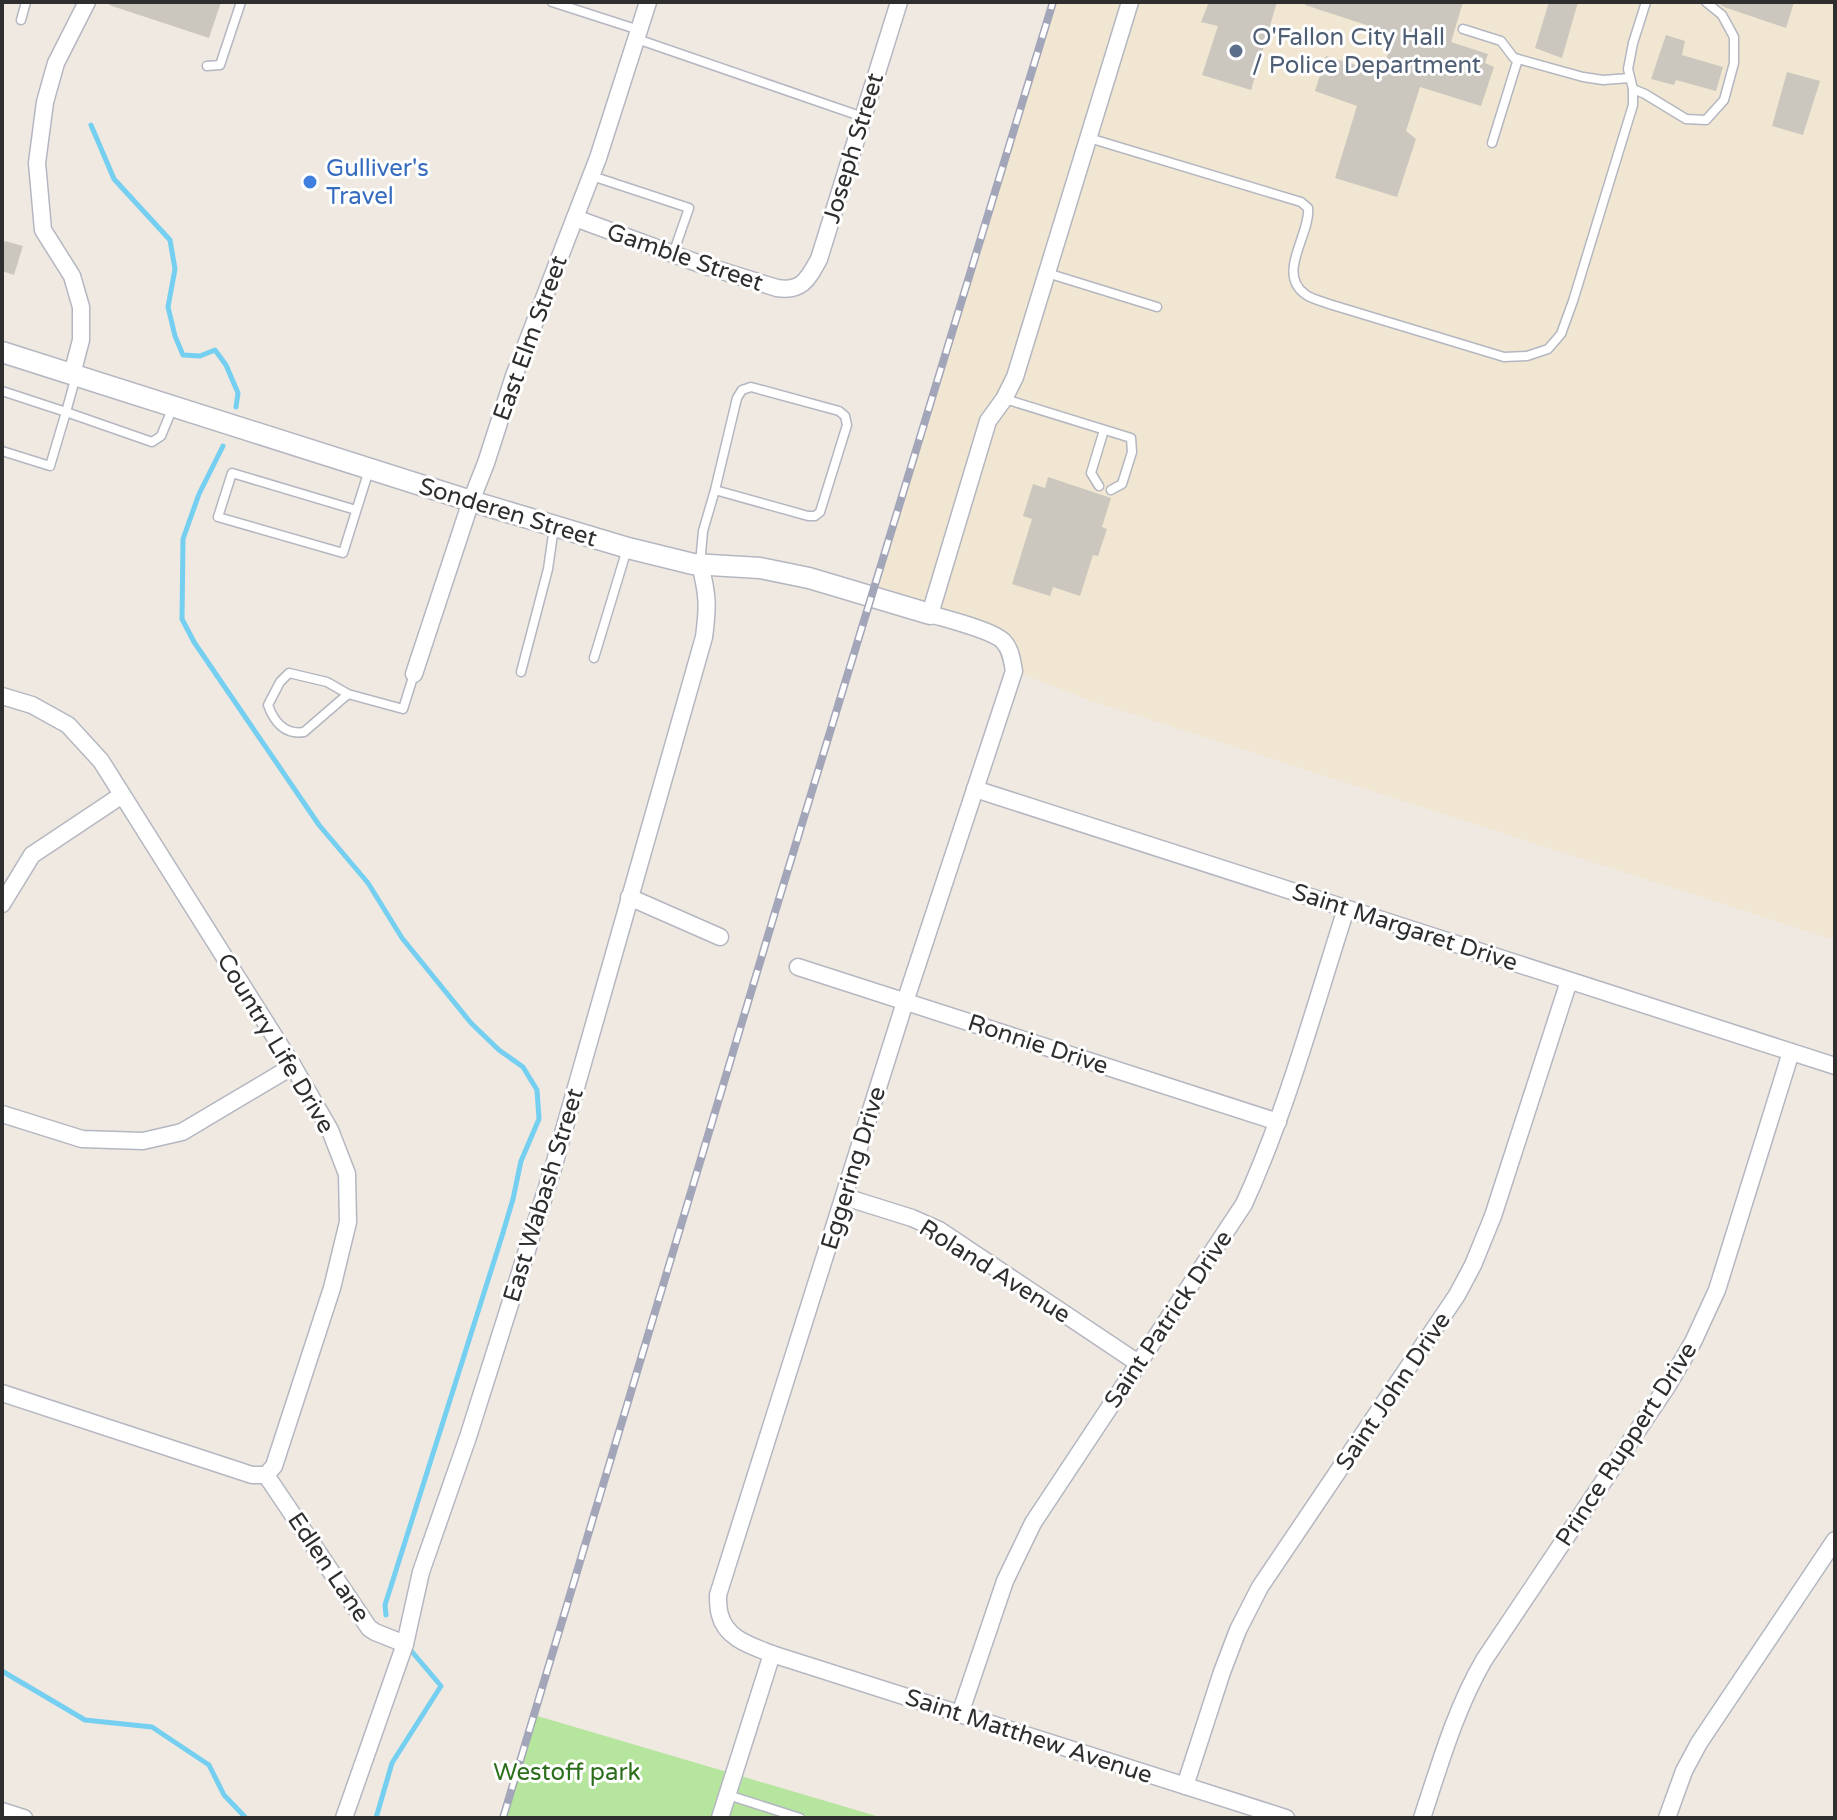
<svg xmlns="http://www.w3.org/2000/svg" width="1837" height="1820" viewBox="0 0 1837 1820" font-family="'Varela Round',sans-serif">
<rect width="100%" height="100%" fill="#efe9e1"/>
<path fill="#f0e6d1" d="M1053 2H1835V940L1089 700 1014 671 1003 641 872 596Z"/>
<path fill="#b6e59e" d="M534 1715 883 1818H501Z"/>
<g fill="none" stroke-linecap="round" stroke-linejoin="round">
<g stroke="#75cff0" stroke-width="5">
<path d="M91 125 114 179 170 240 175 269 168 307 175 336 183 355 200 356 215 350 226 365 238 393 236 407"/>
<path d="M223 446 199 494 183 539 182 619 194 642 319 825 368 883 402 938 471 1023 499 1050 523 1067 537 1090 539 1119 521 1161 513 1199 502 1236 385 1605 386 1615"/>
<path d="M2 1671 85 1720 152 1727 209 1765 224 1795 246 1818"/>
<path d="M376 1818 392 1763 441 1686 408 1647"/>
</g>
</g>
<g fill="#cbc7bf">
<path d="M110 2H221L209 38 109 5Z"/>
<path d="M1209 2H1277L1251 90 1202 75 1218 26 1201 22Z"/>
<path d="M1306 2H1463L1451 42 1488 54 1485 63 1494 67 1481 106 1420 87 1406 131 1416 139 1397 197 1335 178 1357 106 1315 91 1326 56 1382 73 1394 34 1305 5Z"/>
<path d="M1549 2H1578L1562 58 1535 48Z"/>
<path d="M1717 2H1794L1786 28 1724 7Z"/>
<path d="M1666 35 1685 41 1682 55 1723 67 1716 91 1676 80 1674 85 1651 79Z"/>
<path d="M1787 72 1820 81 1803 135 1772 126Z"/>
<path d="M5 241 23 246 14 275 2 271V249Z"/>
<path d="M1048 477 1111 498 1102 527 1107 529 1098 556 1093 555 1080 596 1053 587 1050 596 1012 584 1032 519 1023 516 1033 484 1045 488Z"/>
</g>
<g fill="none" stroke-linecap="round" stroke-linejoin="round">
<defs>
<g id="service">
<path d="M552 2 639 30"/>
<path d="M21 20 26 2"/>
<path d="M1463 29 1501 41 1514 58 1518 59 1583 77 1603 80 1630 78"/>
<path d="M637 39 863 117"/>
<path d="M207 66 220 65 241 2"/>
<path d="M1633 89 1645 94 1686 119 1706 120 1724 100 1734 63V37L1722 15 1706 2"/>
<path d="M1089 138 1301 202 1308 208C1311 234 1276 273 1305 294 1311 299 1322 301 1329 304L1504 357 1527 356 1548 349 1561 334 1573 301 1633 105V89L1628 69 1633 43 1646 2"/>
<path d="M1492 143 1518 59"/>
<path d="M592 176 689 208 673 254"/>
<path d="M1047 273 1157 307"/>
<path d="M76 376 66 412 152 442 161 436 173 407"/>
<path d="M2 391 66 412 50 466 2 451"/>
<path d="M1005 399 1131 438 1132 452 1122 484 1111 490"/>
<path d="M1099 486 1091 473 1104 430"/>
<path d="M356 510 232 473 218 517 343 553 369 470"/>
<path d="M700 564 703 531 715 490 737 398 742 390 751 387 839 411 845 416 847 425 820 512 815 516H808L715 490"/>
<path d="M594 658 627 549"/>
<path d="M521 672 548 569 554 527"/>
<path d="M348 694 327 682 289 673 280 682 268 705C274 722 285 735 304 732L348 694 403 709 414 674"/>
<path d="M728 1795 800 1818"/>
</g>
<g id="minor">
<path d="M1130 2 1015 377 1004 399 988 421 930 614C946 619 992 630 1003 641 1011 649 1012 661 1014 671L905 1002 718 1595C718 1601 718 1609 720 1615 726 1639 752 1646 772 1654L1286 1818"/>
<path d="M575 218 703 265 777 288C802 292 808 279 819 259L899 2"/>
<path d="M72 374 81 340V307L72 276 43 230 37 163 45 102 56 63 87 2"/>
<path d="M414 674 471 501 486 463 514 376 598 158 648 2"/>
<path d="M2 696 32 705 68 725 101 761 293 1066 330 1130 347 1174 348 1222 332 1288 274 1466 266 1475H252L2 1393"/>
<path d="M975 789 1835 1066"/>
<path d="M629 897 720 937"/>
<path d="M2 904 32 855 122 795"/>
<path d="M798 967 1278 1122"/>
<path d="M2 1114 82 1139 143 1141 182 1132 293 1066"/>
<path d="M845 1197 912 1218 939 1230 1138 1363"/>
<path d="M266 1475 369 1628 375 1632 405 1644"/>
<path d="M960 1714 1005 1581 1033 1523 1244 1204C1287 1110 1314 1008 1346 909"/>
<path d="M1185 1786 1222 1672 1238 1630 1260 1587 1457 1295 1473 1265 1493 1216 1569 981"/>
<path d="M2 1811 24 1818"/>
<path d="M344 1818 405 1644 421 1572 468 1437 554 1165 704 637C708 607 708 595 700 565"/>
<path d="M720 1818 772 1654"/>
<path d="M1422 1818C1440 1764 1455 1710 1484 1660L1668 1385 1693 1342 1717 1290 1791 1052"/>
<path d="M1667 1818 1684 1771 1699 1743 1835 1540"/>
</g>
<path id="tertiary" d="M2 352 471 501 628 548 693 564 760 568 809 578 930 614"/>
</defs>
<use href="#service" stroke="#b4b7c1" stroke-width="11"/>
<use href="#minor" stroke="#b4b7c1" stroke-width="19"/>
<use href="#tertiary" stroke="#b4b7c1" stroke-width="23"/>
<use href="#service" stroke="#fff" stroke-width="8"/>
<use href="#minor" stroke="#fff" stroke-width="16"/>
<use href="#tertiary" stroke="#fff" stroke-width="20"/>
<defs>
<path id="rail" d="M503 1818 779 899 1053 2"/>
</defs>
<use href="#rail" stroke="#a3a6b8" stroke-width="8"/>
<use href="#rail" stroke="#fff" stroke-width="5" stroke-dasharray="15" stroke-linecap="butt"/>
</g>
<circle fill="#5c6f8a" stroke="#fff" stroke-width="3" cx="1236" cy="51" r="8"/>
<circle fill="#3f7fe0" stroke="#fff" stroke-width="3" cx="310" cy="182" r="8"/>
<g text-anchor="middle" stroke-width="6" stroke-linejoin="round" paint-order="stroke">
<g font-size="24" fill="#4e5e75" stroke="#fff" text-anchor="start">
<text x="1252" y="45">O'Fallon City Hall<tspan x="1252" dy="28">/ Police Department</tspan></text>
</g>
<g font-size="24" fill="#2e2e2e" stroke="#fff">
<text transform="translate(853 148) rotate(-73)" y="8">Joseph Street</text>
<text transform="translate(685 257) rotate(19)" y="8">Gamble Street</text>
<text transform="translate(530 338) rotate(-70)" y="8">East Elm Street</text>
<text transform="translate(508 512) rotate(17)" y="8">Sonderen Street</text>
<text transform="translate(1405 927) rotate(18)" y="8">Saint Margaret Drive</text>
<text transform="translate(276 1043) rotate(59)" y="8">Country Life Drive</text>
<text transform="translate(1038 1044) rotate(18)" y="8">Ronnie Drive</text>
<text transform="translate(853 1168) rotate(-73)" y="8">Eggering Drive</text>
<text transform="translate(543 1195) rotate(-73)" y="8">East Wabash Street</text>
<text transform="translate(995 1271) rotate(32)" y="8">Roland Avenue</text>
<text transform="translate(1168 1319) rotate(-56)" y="8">Saint Patrick Drive</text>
<text transform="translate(1393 1391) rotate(-56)" y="8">Saint John Drive</text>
<text transform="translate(1626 1444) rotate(-57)" y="8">Prince Ruppert Drive</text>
<text transform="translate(329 1567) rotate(56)" y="8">Edlen Lane</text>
<text transform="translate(1029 1736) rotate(18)" y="8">Saint Matthew Avenue</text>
</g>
<g font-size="24" fill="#366cbe" stroke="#fff" text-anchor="start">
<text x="326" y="176">Gulliver's<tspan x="326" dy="28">Travel</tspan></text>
</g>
<g font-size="24" fill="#2c6e1b" stroke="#fff">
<text x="567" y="1780">Westoff park</text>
</g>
</g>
<rect width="1837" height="1820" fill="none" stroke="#2e2e2e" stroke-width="8"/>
</svg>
